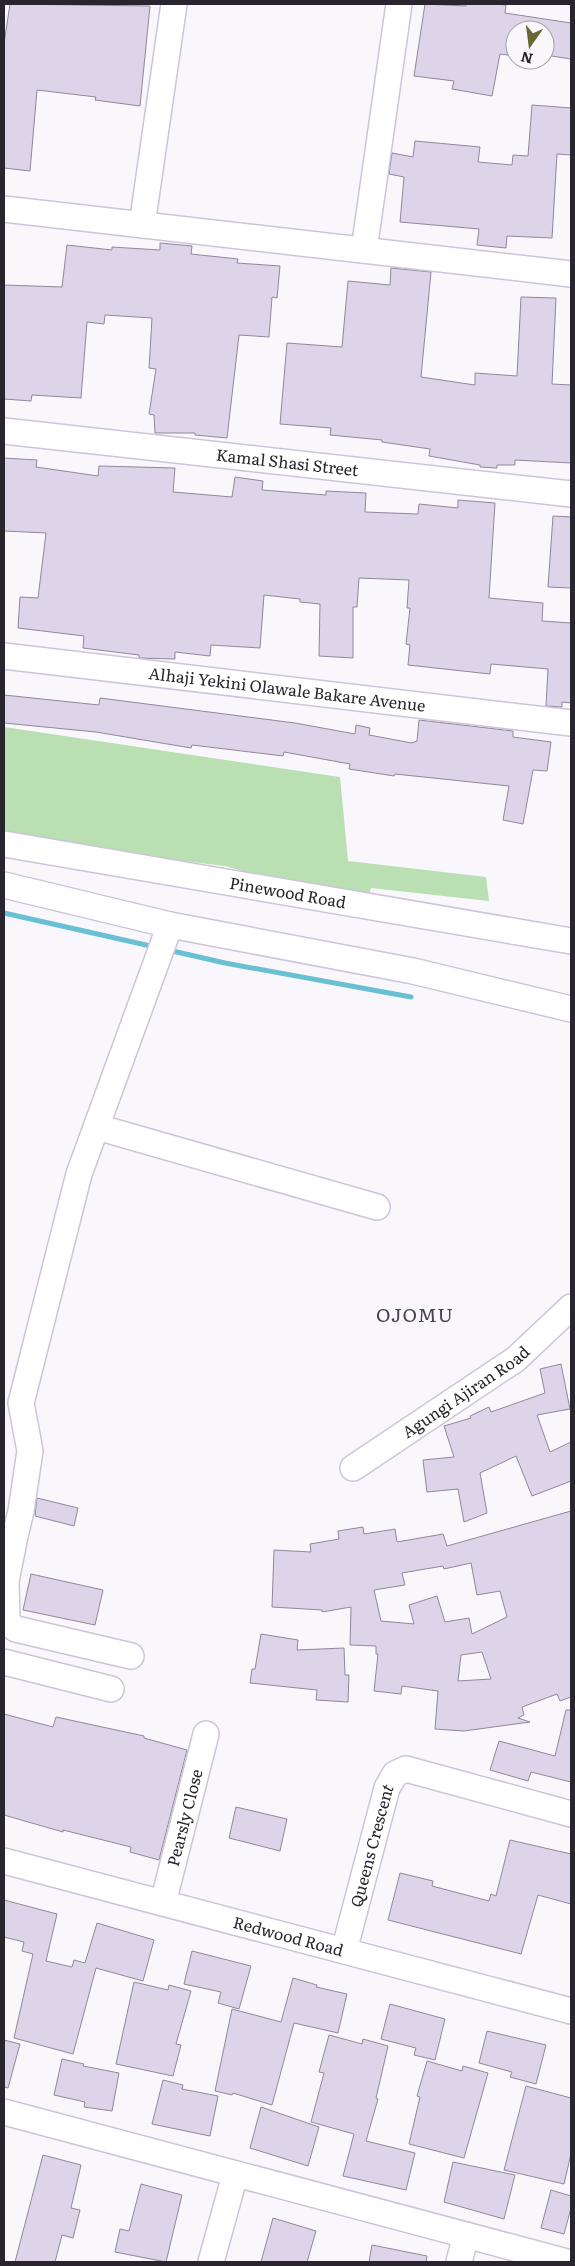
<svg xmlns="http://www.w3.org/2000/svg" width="575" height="2266" viewBox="0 0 575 2266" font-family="Literata,serif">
<rect width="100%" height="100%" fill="#f9f7fc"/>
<path fill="#b9dfb3" d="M4 727 340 777 348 861 486 877 489 901 371 888 365 906 225 866 4 839Z"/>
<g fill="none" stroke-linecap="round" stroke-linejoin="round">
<g stroke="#69bfd3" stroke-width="5">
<path d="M4 913 155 947"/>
<path d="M168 950 225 963 411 997"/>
</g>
</g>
<g fill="#ded4ea" stroke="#90879b" fill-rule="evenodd">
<path d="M10 4 150 6 140 106 95 100 96 97 37 90 30 171 4 168V44Z"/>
<path d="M425 4 466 6V4H496L506 5 505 13 571 23V59L545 55V30H515V56L500 54 492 96 452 89 454 81 414 76Z"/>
<path d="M532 105 571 108V155L557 154 552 238 507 236 506 248 477 245 479 229 400 222 404 177 389 174 392 153 413 157 415 141 480 147 478 162 512 165 513 155 528 156Z"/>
<path d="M160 243 192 246 191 254 238 259 237 263 280 266 277 298 272 297 269 337 239 335 227 438 195 435V433H155L154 415 149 414 156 369 149 368 152 318 105 315 104 324 87 322 81 398 32 395 31 401 4 399V285L62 287 67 245 112 250V247L160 250Z"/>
<path d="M391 268 431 272 421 377 475 385V373L517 376 521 297 556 298 552 384 571 385V463L515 460V465H497V468L480 467V465L429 456 430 449 382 442V440L330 435 331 428 280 424 287 343 342 347 348 281 390 285Z"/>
<path d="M4 458 37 460 36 467 98 476 99 466 175 468 173 492 232 497 235 477 263 481 262 490 326 495V491L366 493 365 512 418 514 419 504 458 508V500L495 503 489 598 543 603 542 621 571 623V703L562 702V707L546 706 548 669 491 664 490 674 408 665 410 645 406 644 410 608H407L409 580 359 578 357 607H353V658L319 656 320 604 300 602V599L264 595 260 648 211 645 210 656 175 652V659L139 658V655L83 648 84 636 18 628 20 597 38 598 46 533 4 531Z"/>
<path d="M553 516 571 517V588L548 587Z"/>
<path d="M4 695 99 705 100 698 295 723 355 734 356 725 370 728 369 735 412 743 417 741 419 720 513 731V737L551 742 547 771 533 770 523 824 503 820 509 786 395 774 394 776 349 769 350 764 284 752 283 756 192 745 191 748 96 732 4 723Z"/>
<path d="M561 1364 570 1409 537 1415 550 1452 571 1442V1481L532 1496 516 1456 480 1473 487 1513 464 1522 458 1489 427 1492 423 1460 454 1457 444 1426 471 1418 470 1416 489 1407 491 1412 545 1393 540 1369Z"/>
<path d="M37 1498 78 1508 74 1526 35 1516Z"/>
<path d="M571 1511V1697L560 1701 557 1694 522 1707 524 1715 518 1718 530 1722 464 1731 435 1729 438 1691 402 1686 401 1694 374 1691 378 1654H376V1646L350 1645 351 1607 322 1612V1610L272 1607 274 1550 311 1552 310 1544 339 1539 338 1531 363 1527 364 1534 395 1529 397 1542 443 1534 447 1546ZM471 1563 477 1595 500 1591 507 1617 472 1634 469 1618 445 1622 437 1596 409 1605 414 1624 381 1621 374 1590 405 1585 402 1573 443 1566 444 1569ZM482 1652 491 1679 458 1681 461 1655Z"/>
<path d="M31 1574 103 1590 95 1625 23 1610Z"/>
<path d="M261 1634 298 1640 297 1650 344 1648 345 1675H349L348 1702 316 1700 317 1690 250 1683 252 1669H255Z"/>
<path d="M566 1710H571V1782L531 1772 528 1781 490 1770 499 1741 555 1756Z"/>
<path d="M4 1714 53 1727 56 1717 144 1736V1738L187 1750 159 1860 130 1852 131 1847 63 1830V1832L4 1815Z"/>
<path d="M236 1807 287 1819 280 1851 229 1838Z"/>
<path d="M510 1840 571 1854V1904L538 1895 521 1954 388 1920 400 1873 433 1881 432 1886 489 1901 491 1894 496 1896Z"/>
<path d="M4 1900 57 1914 46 1961 72 1967 74 1960 85 1963 97 1923 154 1940 143 1981 96 1968 73 2054 14 2038 33 1954 22 1951 24 1942 4 1937Z"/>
<path d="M192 1951 251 1966 239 2009 218 2003 221 1992 184 1984Z"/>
<path d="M293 1978 317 1985 316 1987 347 1994 338 2033 294 2023 272 2105 233 2093 232 2095 215 2091 232 2009 281 2022Z"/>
<path d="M134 1982 168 1990 169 1985 191 1991 176 2044 181 2045 173 2076 116 2064Z"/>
<path d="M390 2004 445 2019 435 2060 414 2055 416 2048 381 2039Z"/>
<path d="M487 2031 546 2045 536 2084 510 2077 512 2072 479 2063Z"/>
<path d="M329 2035 362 2044 363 2039 388 2046 376 2098 378 2099 366 2141 415 2153 406 2190 343 2176 354 2134 311 2122 324 2073 319 2072Z"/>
<path d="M4 2040 20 2044 8 2088 4 2087Z"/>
<path d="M62 2059 84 2064 83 2066 119 2073 112 2111 84 2107 85 2102 54 2095Z"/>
<path d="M427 2061 462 2071 463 2066 488 2073 464 2158 409 2144 420 2097 417 2096Z"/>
<path d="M163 2080 183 2085 182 2089 218 2096 210 2136 152 2124Z"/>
<path d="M526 2086 571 2098V2154L564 2184 504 2170Z"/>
<path d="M261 2107 319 2127 308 2166 250 2148Z"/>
<path d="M43 2155 81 2165 71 2208 80 2210 73 2238 62 2235 55 2262H15Z"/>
<path d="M453 2162 515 2175 504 2219 444 2202Z"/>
<path d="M141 2184 182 2195 166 2262 115 2252 120 2229 129 2231Z"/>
<path d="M551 2190 571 2196V2208L564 2234 541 2228Z"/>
<path d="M273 2218 316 2231 307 2262H261Z"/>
<path d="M372 2245 427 2256 426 2262H369Z"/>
</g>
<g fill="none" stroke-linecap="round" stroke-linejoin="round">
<defs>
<g id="minor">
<path d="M4 209 571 274"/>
<path d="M142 225 174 4"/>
<path d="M364 250 399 4"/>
<path id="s1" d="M4 431 571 494"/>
<path id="s2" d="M4 656 571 723"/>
<path id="s3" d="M4 844 571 941"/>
<path d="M4 885 170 925 413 971 571 1009"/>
<path d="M97 1127 377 1207"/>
<path id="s4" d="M353 1468 516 1359 571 1307"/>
<path d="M4 1536H15L21 1511 30 1451 21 1403 79 1174 170 925"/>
<path d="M15 1536 6 1581 7 1623 16 1629 131 1656"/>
<path d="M4 1662 111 1689"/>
<path id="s5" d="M4 1861 571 2011"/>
<path id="s6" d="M163 1903 206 1734"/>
<path id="s7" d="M344 1951 387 1788 395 1774 406 1769 571 1814"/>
<path d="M4 2112 567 2262"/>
<path d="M211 2262 235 2175"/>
<path d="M459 2262 466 2235"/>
</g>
</defs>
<use href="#minor" stroke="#cec4da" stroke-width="28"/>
<use href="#minor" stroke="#fff" stroke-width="25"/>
</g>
<g text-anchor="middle" stroke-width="4" stroke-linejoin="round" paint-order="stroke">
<g font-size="16" fill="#29252e" stroke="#f9f7fc">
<text dy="6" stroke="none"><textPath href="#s1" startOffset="285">Kamal Shasi Street</textPath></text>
<text dy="6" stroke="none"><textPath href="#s2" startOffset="285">Alhaji Yekini Olawale Bakare Avenue</textPath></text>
<text dy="6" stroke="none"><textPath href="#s3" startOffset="288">Pinewood Road</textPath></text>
<text dy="6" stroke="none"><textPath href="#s4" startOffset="136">Agungi Ajiran Road</textPath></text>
<text dy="6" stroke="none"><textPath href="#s6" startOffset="88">Pearsly Close</textPath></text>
<text dy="6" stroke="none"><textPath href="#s7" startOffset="109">Queens Crescent</textPath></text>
<text dy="6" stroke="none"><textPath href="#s5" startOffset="294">Redwood Road</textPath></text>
</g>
<g font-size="19" letter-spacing="1" fill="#494052" stroke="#f9f7fc">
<text x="415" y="1322">OJOMU</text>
</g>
</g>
<rect width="575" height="2266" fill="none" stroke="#29252e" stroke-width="10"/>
<g transform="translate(530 45) rotate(194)"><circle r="24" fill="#f9f7fc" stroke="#a6a3aa"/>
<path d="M0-4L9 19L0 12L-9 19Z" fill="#6a6632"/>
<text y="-8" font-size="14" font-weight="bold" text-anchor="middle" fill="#29252e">N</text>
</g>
</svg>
